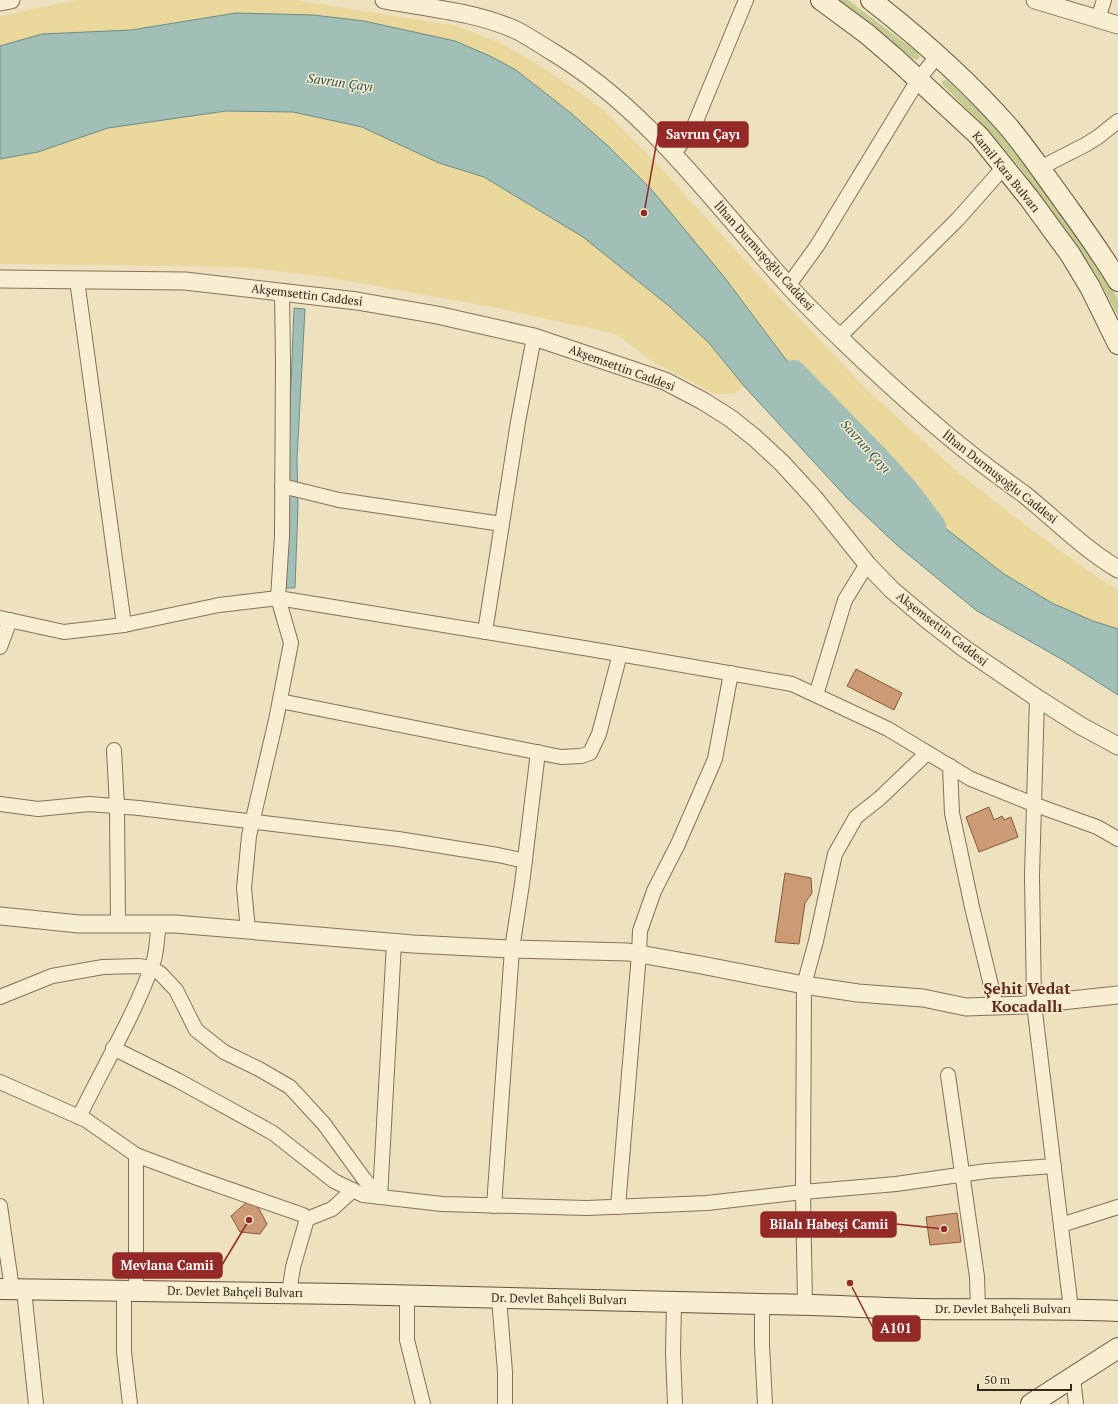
<svg xmlns="http://www.w3.org/2000/svg" width="1118" height="1404" viewBox="0 0 1118 1404" font-family="'PT Serif',serif">
<rect width="100%" height="100%" fill="#ede1bf"/>
<g fill="#c3cb93">
<path d="M837 0H848L918 53 920 57 917 60 912 58Z"/>
<path d="M947 80 1000 131 1070 224 1095 260 1113 290 1118 300V316L1095 273 1021 169 989 131 942 84V81Z"/>
</g>
<g fill="#ead79c">
<path d="M78 0H295L457 26 500 43 542 67 605 111 657 164 760 277 866 389 961 475 1034 532 1101 580 1118 590V629L1093 621 1052 603 1004 574 945 528 900 488 856 442 784 357 725 278 651 189 609 147 455 41 415 33 236 13 131 30 42 34 0 46V16Z"/>
<path d="M226 111 293 112 362 127 439 163 484 177 583 237 669 306 709 343 744 386 735 393 717 395 653 362 616 334 492 307 327 277 252 268 192 266 0 264V159L38 152 108 128Z"/>
</g>
<g fill="#a2bfb7" stroke="#6a8d85">
<path d="M236 13 313 15 364 21 455 41 490 56 516 70 572 114 609 147 651 189 725 278 784 357 856 442 900 488 945 528 1004 574 1052 603 1093 621 1118 629V695L1063 660 977 611 898 546 847 498 744 386 709 343 669 306 583 237 484 177 439 163 362 127 293 112 226 111 108 128 38 152 0 159V46L42 34 131 30Z"/>
<path d="M294 308 305 309 297 459 298 506 295 588H283Z"/>
</g>
<g fill="none" stroke-linecap="round" stroke-linejoin="round">
<path stroke="#a2bfb7" stroke-width="22" d="M794 371 876 455 907 489 935 526"/>
</g>
<g fill="#cb9b75" stroke="#855b3e">
<path d="M856 669 902 693 894 710 847 686Z"/>
<path d="M989 807 994 820 1002 816 1004 820 1011 817 1018 837 979 852 966 817Z"/>
<path d="M785 873 811 878 812 893 805 903 799 944 775 942Z"/>
<path d="M248 1201 256 1203 267 1224 260 1234 240 1232 231 1216Z"/>
<path d="M957 1213 961 1242 930 1245 926 1217Z"/>
</g>
<g fill="none" stroke-linecap="round" stroke-linejoin="round">
<defs>
<g id="minor">
<path d="M1098 19 1104 0"/>
<path d="M673 155 694 126 746 0"/>
<path d="M1040 168 1085 145 1098 137 1118 121"/>
<path d="M77 280 124 625"/>
<path d="M788 286 817 246 918 80 938 55"/>
<path d="M839 337 958 219 1004 167"/>
<path d="M282 486 339 500 502 524"/>
<path d="M0 618 64 632 124 625 219 605 278 598 590 649 792 684 888 729 971 779 1033 804 1097 827 1118 839"/>
<path d="M485 632 518 422 534 337"/>
<path d="M0 647 10 620"/>
<path d="M816 695 845 600 867 564"/>
<path d="M1037 698 1032 876 1034 1004 1071 1309"/>
<path d="M280 701 561 757 581 756 590 753 599 734 620 654"/>
<path d="M114 750 117 806 118 924"/>
<path d="M950 766 952 813 972 907 996 1006"/>
<path d="M0 804 38 809 89 804 139 808 398 839 498 855 525 861"/>
<path d="M248 930 244 888 249 836 276 720 291 643 278 598 282 536 283 362 282 291"/>
<path d="M0 997 52 976 103 967 139 966 150 968 160 973 176 990 196 1030 224 1052 259 1069 290 1087 324 1124 364 1179 380 1197"/>
<path d="M113 1048 179 1081 273 1133 334 1181 363 1195 442 1204 587 1208 707 1203 803 1192 896 1184 987 1171 1054 1166"/>
<path d="M948 1075 977 1277 978 1310"/>
<path d="M0 1082 86 1120 136 1155 200 1179 303 1215 307 1219"/>
<path d="M79 1117C104 1065 135 1015 154 960 157 949 157 936 159 924"/>
<path d="M380 1197 394 943"/>
<path d="M0 1206 12 1289"/>
<path d="M494 1206 512 949 522 884 538 752"/>
<path d="M618 1207 639 954 640 931 654 891 678 844 715 759 731 673"/>
<path d="M1061 1225 1118 1207"/>
<path d="M24 1290 36 1404"/>
<path d="M124 1291V1352L130 1404"/>
<path d="M136 1291V1155"/>
<path d="M289 1293 293 1267 307 1219 332 1209 353 1190"/>
<path d="M407 1296V1340L423 1404"/>
<path d="M499 1298 505 1372V1404"/>
<path d="M674 1302 673 1353 675 1404"/>
<path d="M762 1304V1345L765 1404"/>
<path d="M805 1304 803 1192 804 985 816 941 835 854 856 817 880 798 927 753"/>
<path d="M1073 1378 1076 1404"/>
</g>
<g id="tertiary">
<path d="M384 0C428 8 477 12 518 31 529 37 540 44 551 51 647 108 713 202 787 284 811 311 838 336 864 361 898 392 932 424 968 452 986 467 1006 481 1025 495 1056 520 1084 549 1118 569"/>
<path d="M1035 0 1118 25"/>
<path d="M0 2 11 0"/>
<path d="M0 279 185 281 357 301 437 315 534 337 665 381 703 401 730 418 755 438 782 463 815 499 867 564 892 590 930 622 965 649 1037 698 1081 726 1118 746"/>
<path d="M0 916 79 924H175L413 944 512 949 628 952 696 964 804 985 858 993 923 998 966 1007 1024 1005 1118 995"/>
</g>
<g id="secondary">
<path d="M821 0 867 34 896 59 979 136 1029 198 1070 254 1090 287 1118 344"/>
<path d="M871 0C920 38 966 79 1007 125 1028 150 1046 177 1065 203 1083 228 1102 254 1118 281"/>
<path d="M0 1289 345 1294 762 1304C816 1304 870 1308 923 1309 988 1310 1053 1308 1118 1311"/>
<path d="M1031 1404 1118 1348"/>
</g>
</defs>
<use href="#minor" stroke="#867158" stroke-width="16"/>
<use href="#tertiary" stroke="#867158" stroke-width="19"/>
<use href="#secondary" stroke="#67523b" stroke-width="22"/>
<use href="#minor" stroke="#f8eed2" stroke-width="14"/>
<use href="#tertiary" stroke="#f8eed2" stroke-width="17"/>
<use href="#secondary" stroke="#f8eed2" stroke-width="20"/>
</g>
<g text-anchor="middle" stroke-width="3" stroke-linejoin="round" paint-order="stroke">
<g font-size="12" fill="#35291c" stroke="#f5ebce">
<text transform="translate(1006 172) rotate(51)" y="4">Kamil Kara Bulvarı</text>
<text transform="translate(764 256) rotate(48)" y="4">İlhan Durmuşoğlu Caddesi</text>
<text transform="translate(307 295) rotate(7)" y="4">Akşemsettin Caddesi</text>
<text transform="translate(622 368) rotate(20)" y="4">Akşemsettin Caddesi</text>
<text transform="translate(1000 477) rotate(38)" y="4">İlhan Durmuşoğlu Caddesi</text>
<text transform="translate(942 629) rotate(38)" y="4">Akşemsettin Caddesi</text>
<text transform="translate(235 1292) rotate(1)" y="4">Dr. Devlet Bahçeli Bulvarı</text>
<text transform="translate(559 1299) rotate(1)" y="4">Dr. Devlet Bahçeli Bulvarı</text>
<text x="1003" y="1313">Dr. Devlet Bahçeli Bulvarı</text>
</g>
<g font-size="13" font-style="italic" fill="#2b5553" stroke="#f5ebce">
<text transform="translate(340 82) rotate(8)" y="5">Savrun Çayı</text>
<text transform="translate(866 446) rotate(48)" y="5">Savrun Çayı</text>
</g>
<g font-size="16" font-weight="bold" fill="#612c1c" stroke="#f5ebce">
<text x="1027" y="994">Şehit Vedat<tspan x="1027" dy="18">Kocadallı</tspan></text>
</g>
</g>
<path fill="none" stroke="#942a28" stroke-width="1.5" d="M644 213L658 135M944 1229L896 1224M249 1220L222 1265M850 1283L873 1328"/>
<g fill="#942a28" stroke="#f5ebce" stroke-width="1.5">
<circle cx="644" cy="213" r="4"/>
<circle cx="944" cy="1229" r="4"/>
<circle cx="249" cy="1220" r="4"/>
<circle cx="850" cy="1283" r="4"/>
</g>
<g fill="#942a28" stroke="#942a28" stroke-width="1.5">
<rect x="658" y="122" width="90" height="25" rx="4"/>
<rect x="761" y="1212" width="135" height="25" rx="4"/>
<rect x="113" y="1253" width="109" height="25" rx="4"/>
<rect x="873" y="1316" width="47" height="25" rx="4"/>
</g>
<g font-size="13" text-anchor="middle" font-weight="bold" fill="#fff">
<text x="703" y="139">Savrun Çayı</text>
<text x="829" y="1229">Bilalı Habeşi Camii</text>
<text x="167" y="1270">Mevlana Camii</text>
<text x="896" y="1333">A101</text>
</g>
<path d="M978 1384v6h93v-6" fill="none" stroke="#35291c" stroke-width="2"/>
<text x="984" y="1384" font-size="12" fill="#35291c" stroke="#f5ebce" stroke-width="3" paint-order="stroke">50 m</text>
</svg>
